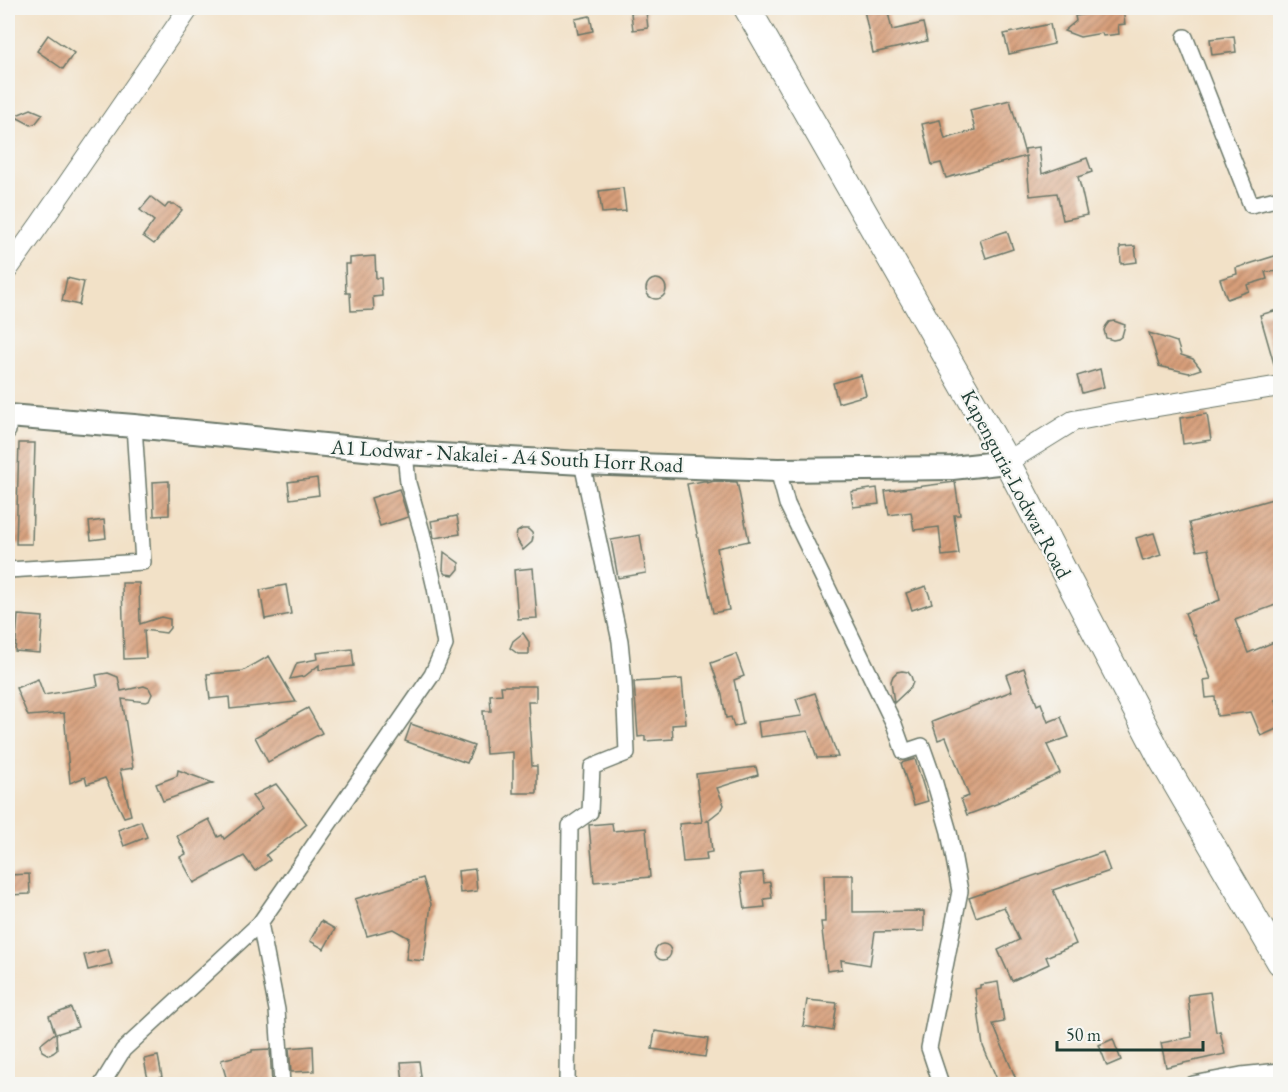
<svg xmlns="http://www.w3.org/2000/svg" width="1288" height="1092" viewBox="0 0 1288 1092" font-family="'EB Garamond',serif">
<defs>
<pattern id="building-hatch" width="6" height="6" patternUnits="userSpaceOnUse" patternTransform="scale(1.5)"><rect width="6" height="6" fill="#d79e79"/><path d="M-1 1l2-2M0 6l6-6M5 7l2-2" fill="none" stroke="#ae8264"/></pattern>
</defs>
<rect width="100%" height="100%" fill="#f6f6f2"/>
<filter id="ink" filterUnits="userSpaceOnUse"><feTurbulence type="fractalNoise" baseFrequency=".0167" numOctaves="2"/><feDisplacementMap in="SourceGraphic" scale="12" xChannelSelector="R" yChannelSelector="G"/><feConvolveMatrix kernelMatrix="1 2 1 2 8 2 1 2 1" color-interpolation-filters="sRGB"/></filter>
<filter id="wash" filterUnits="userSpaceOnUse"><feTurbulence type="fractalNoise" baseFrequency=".008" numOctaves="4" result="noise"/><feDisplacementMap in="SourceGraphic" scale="24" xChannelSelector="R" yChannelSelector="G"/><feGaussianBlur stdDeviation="1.35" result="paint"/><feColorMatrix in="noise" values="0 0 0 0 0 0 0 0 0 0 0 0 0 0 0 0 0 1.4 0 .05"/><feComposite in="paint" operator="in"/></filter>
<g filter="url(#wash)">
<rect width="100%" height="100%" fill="#f2e1c7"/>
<g id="blocks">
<g fill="url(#building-hatch)">
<path d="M874 8H887L892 30 923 23 927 41 873 53 864 10Z"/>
<path d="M1099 8H1116V10L1123 9 1125 24 1118 25 1119 34 1103 36 1102 33 1080 37 1064 31 1076 21 1075 16 1100 12Z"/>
<path d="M646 11 648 28 633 30 631 13Z"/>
<path d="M590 16 593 31 578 34 575 19Z"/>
<path d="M1050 24 1054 44 1009 54 1004 34Z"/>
<path d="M48 35 74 53 63 69 37 51Z"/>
<path d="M1234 36 1236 52 1212 55 1210 39Z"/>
<path d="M1010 100 1025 154V149L1039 147 1042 174 1087 158 1092 172 1078 177 1081 188 1087 215 1063 220 1057 193 1030 196 1026 156 946 178 941 163 932 165 922 124 940 120 945 139 975 130 970 110Z"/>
<path d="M31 109 43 114 36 123 31 125 14 116Z"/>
<path d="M623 188 626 211 602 213 599 191Z"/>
<path d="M151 197 165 208 168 204H174L182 210 154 244 143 236 154 221 140 210Z"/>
<path d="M1007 231 1013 249 986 258 980 240Z"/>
<path d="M1135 246 1137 262 1121 264 1120 247Z"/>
<path d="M1281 254V271L1265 272 1267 279 1247 285 1249 291 1227 299 1220 279 1237 274 1236 268Z"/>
<path d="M375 256 376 278H381L382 296 373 297 374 310 351 311 350 293H346L345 264H350V258Z"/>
<path d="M67 278 84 282 79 305 62 301Z"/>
<circle cx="656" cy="289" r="10"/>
<path d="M1281 309V370L1276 371 1260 315Z"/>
<path d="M1114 321 1125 325 1122 336 1118 339 1113 340 1106 338 1104 330 1106 326 1109 322Z"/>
<path d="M1149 333 1177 342 1181 355 1193 359 1201 369 1189 373 1159 366Z"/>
<path d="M1100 369 1104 387 1082 393 1077 376Z"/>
<path d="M861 375 866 395 838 403 833 383Z"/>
<path d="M1207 414 1211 440 1183 444 1180 418Z"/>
<path d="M19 443H35L32 544H16Z"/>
<path d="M317 478 319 495 290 499 288 482Z"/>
<path d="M169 481V515L154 516 153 482Z"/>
<path d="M703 481H707V483L714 481 737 482 749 541 717 548 729 610 713 613 687 484Z"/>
<path d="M955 482 960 515H954L959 554 942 556 939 527 914 530 911 512 889 515 885 491Z"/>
<path d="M877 488 879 504 853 507 851 492Z"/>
<path d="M399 489 408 517 380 526 371 498Z"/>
<path d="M1276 498 1281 512V543L1275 545 1281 564V603L1235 620 1248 653 1281 639V699L1275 700 1281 714V727L1261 736 1251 712 1217 716 1215 697 1206 698 1204 680 1211 679 1195 635 1194 636 1185 613 1220 600 1208 549 1197 551 1189 523Z"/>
<path d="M457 516 460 534 434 538 431 521Z"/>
<path d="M104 520 106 538 91 540 89 522Z"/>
<path d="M522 529H528L532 533 533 537 532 542 523 550 516 538 517 532Z"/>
<path d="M1154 533 1161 555 1143 561 1136 538Z"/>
<path d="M640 535 646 573 618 578 611 540Z"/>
<path d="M444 552 459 563V569L454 575 446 574 443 570Z"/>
<path d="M533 568 537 618 518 619 514 570Z"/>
<path d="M122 583H139L140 624 161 617 170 619V628L166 633 144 630 146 658 124 659Z"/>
<path d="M286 585 291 614 265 619 260 590Z"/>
<path d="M926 586 932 603 912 610 906 593Z"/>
<path d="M18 615 43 617 40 653 15 651Z"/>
<path d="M523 633 529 642V654H518L510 648 513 641Z"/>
<path d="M352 649 354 666 319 670V665L305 676 290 679 297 663 318 659 317 653Z"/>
<path d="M736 654 744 676 734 680 743 724 734 727 731 717 726 718 722 695 711 663Z"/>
<path d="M269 656 296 702 230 709 229 697 210 699 207 674 243 671Z"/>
<path d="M1024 668 1037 705 1041 703 1048 722 1061 717 1069 737 1047 745 1060 773 998 802 999 803 967 815 961 799 969 796 946 737 938 740 932 722 1012 691 1006 675Z"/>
<path d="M902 671 908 672 911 676 913 682 911 687 894 703 891 681 893 676 897 672Z"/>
<path d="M108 673 118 677 121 691 144 686 149 688 152 694 149 701 146 702 122 699 133 768 120 770 131 815 124 817 105 778 87 784 85 777 70 783 64 713 28 716 16 688 38 679 44 695 98 686 96 675Z"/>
<path d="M682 679 686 724 672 725 673 739 645 741V736L638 737 634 682Z"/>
<path d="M501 686H536V702H528L532 766H537V793H513V752L486 754 483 711H491L490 695 502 694Z"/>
<path d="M815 693 838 757 817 758 808 731 760 737 758 722 802 716 796 699Z"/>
<path d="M308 708 322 733 268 762 255 737Z"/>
<path d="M411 724 474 746 467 763 405 741Z"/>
<path d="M915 759 928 801 914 805 901 763Z"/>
<path d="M756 767 758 775 717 788 724 805 722 809 707 821H709L712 852 706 853 707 860 683 862 679 824 702 822 696 774Z"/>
<path d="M178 770 213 783 163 801 156 784 177 776Z"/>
<path d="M276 784 307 824 266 855 270 860 255 871 244 856 194 883 180 857 186 854 177 836 209 819 218 837 222 835 224 839 262 809 252 796Z"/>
<path d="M141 821 147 837 124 846 118 830Z"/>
<path d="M612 823 613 831 646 828 650 877 594 882 589 825Z"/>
<path d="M1103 852 1110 871 1053 890 1076 944 1046 957 1049 964 1012 981 998 950 1019 940 1004 907 976 917 969 898Z"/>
<path d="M475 869 477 891 460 893 458 871Z"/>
<path d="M763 872 764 883 770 882 772 898 764 899 765 907 745 909 740 874Z"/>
<path d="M29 874 30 894 8 895V875Z"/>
<path d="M824 875H853V912L924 911V931L875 932 870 965 841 960 842 969 827 971 821 922H825Z"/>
<path d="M423 878 431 904 424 961 406 959 409 938 393 929 367 936 355 899Z"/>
<path d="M321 921 335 929 324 949 310 941Z"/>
<circle cx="663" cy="952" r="8"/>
<path d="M108 949 112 964 88 970 84 955Z"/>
<path d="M998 982 1004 1022 993 1024 1018 1084H999L983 1046 975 989 980 988V985Z"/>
<path d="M1210 992 1216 1032 1220 1031 1225 1054 1166 1067 1161 1043 1192 1037 1188 995Z"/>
<path d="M807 1000 837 1003 833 1031 803 1026Z"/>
<path d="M71 1008 78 1027 56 1034 57 1050 53 1053 49 1055 42 1051 41 1044 55 1033 49 1016Z"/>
<path d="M655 1031 708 1039 705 1057 652 1049Z"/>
<path d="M1113 1039 1121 1060 1107 1066 1099 1045Z"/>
<path d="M313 1046 314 1071 291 1072 289 1048Z"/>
<path d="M270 1049 272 1084H228L221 1060 252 1052V1050Z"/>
<path d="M158 1056 162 1077 148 1080 144 1059Z"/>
<path d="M419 1061 422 1084H403L401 1062Z"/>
</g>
</g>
</g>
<g filter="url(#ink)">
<use href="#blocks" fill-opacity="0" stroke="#697667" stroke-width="1.5"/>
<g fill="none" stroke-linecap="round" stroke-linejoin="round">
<defs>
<g id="minor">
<path d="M1185 37 1251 205 1280 198"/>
<path d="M8 431V416"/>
<path d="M778 470 787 504 894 724 904 752 922 746 934 780 949 832 960 891 929 1048 941 1084"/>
<path d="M8 570 143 562 134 426"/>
<path d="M260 923 277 1010 282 1084"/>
<path d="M102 1084 123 1050 260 923 432 675 445 645 435 588 422 532 408 483 405 453"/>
<path d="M567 1084 570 826 590 812 592 767 627 753 624 682 620 641 582 463"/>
<path d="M1193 1084 1241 1075 1280 1071"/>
</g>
<g id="tertiary">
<path d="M8 269 40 224 189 8"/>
<path d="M1007 462 1073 421 1115 413 1280 386"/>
</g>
<path id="secondary" d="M8 416 134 426 405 453 582 463 778 470 952 468 1007 462"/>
<path id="trunk" d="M747 8 1007 462 1161 758 1280 962"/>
</defs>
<use href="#minor" stroke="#697667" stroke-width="18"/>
<use href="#tertiary" stroke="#697667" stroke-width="22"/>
<use href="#secondary" stroke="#697667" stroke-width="26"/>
<use href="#trunk" stroke="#697667" stroke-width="28"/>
<use href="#minor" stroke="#fff" stroke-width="15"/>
<use href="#tertiary" stroke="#fff" stroke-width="20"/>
<use href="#secondary" stroke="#fff" stroke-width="22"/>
<use href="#trunk" stroke="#fff" stroke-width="26"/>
</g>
</g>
<g text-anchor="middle" stroke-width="4.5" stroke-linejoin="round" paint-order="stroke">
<g font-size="21" fill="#1f3d34" stroke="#f6f6f2">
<text transform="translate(507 456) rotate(3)" y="7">A1 Lodwar - Nakalei - A4 South Horr Road</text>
<text transform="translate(1016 484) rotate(62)" y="7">Kapenguria-Lodwar Road</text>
</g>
</g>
<rect width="1288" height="1092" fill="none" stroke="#f6f6f2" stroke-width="30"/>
<path d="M1057 1041v9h146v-9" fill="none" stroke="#1f3d34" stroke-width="3"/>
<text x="1066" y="1041" font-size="18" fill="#1f3d34" stroke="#f6f6f2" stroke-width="4.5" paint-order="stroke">50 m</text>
</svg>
